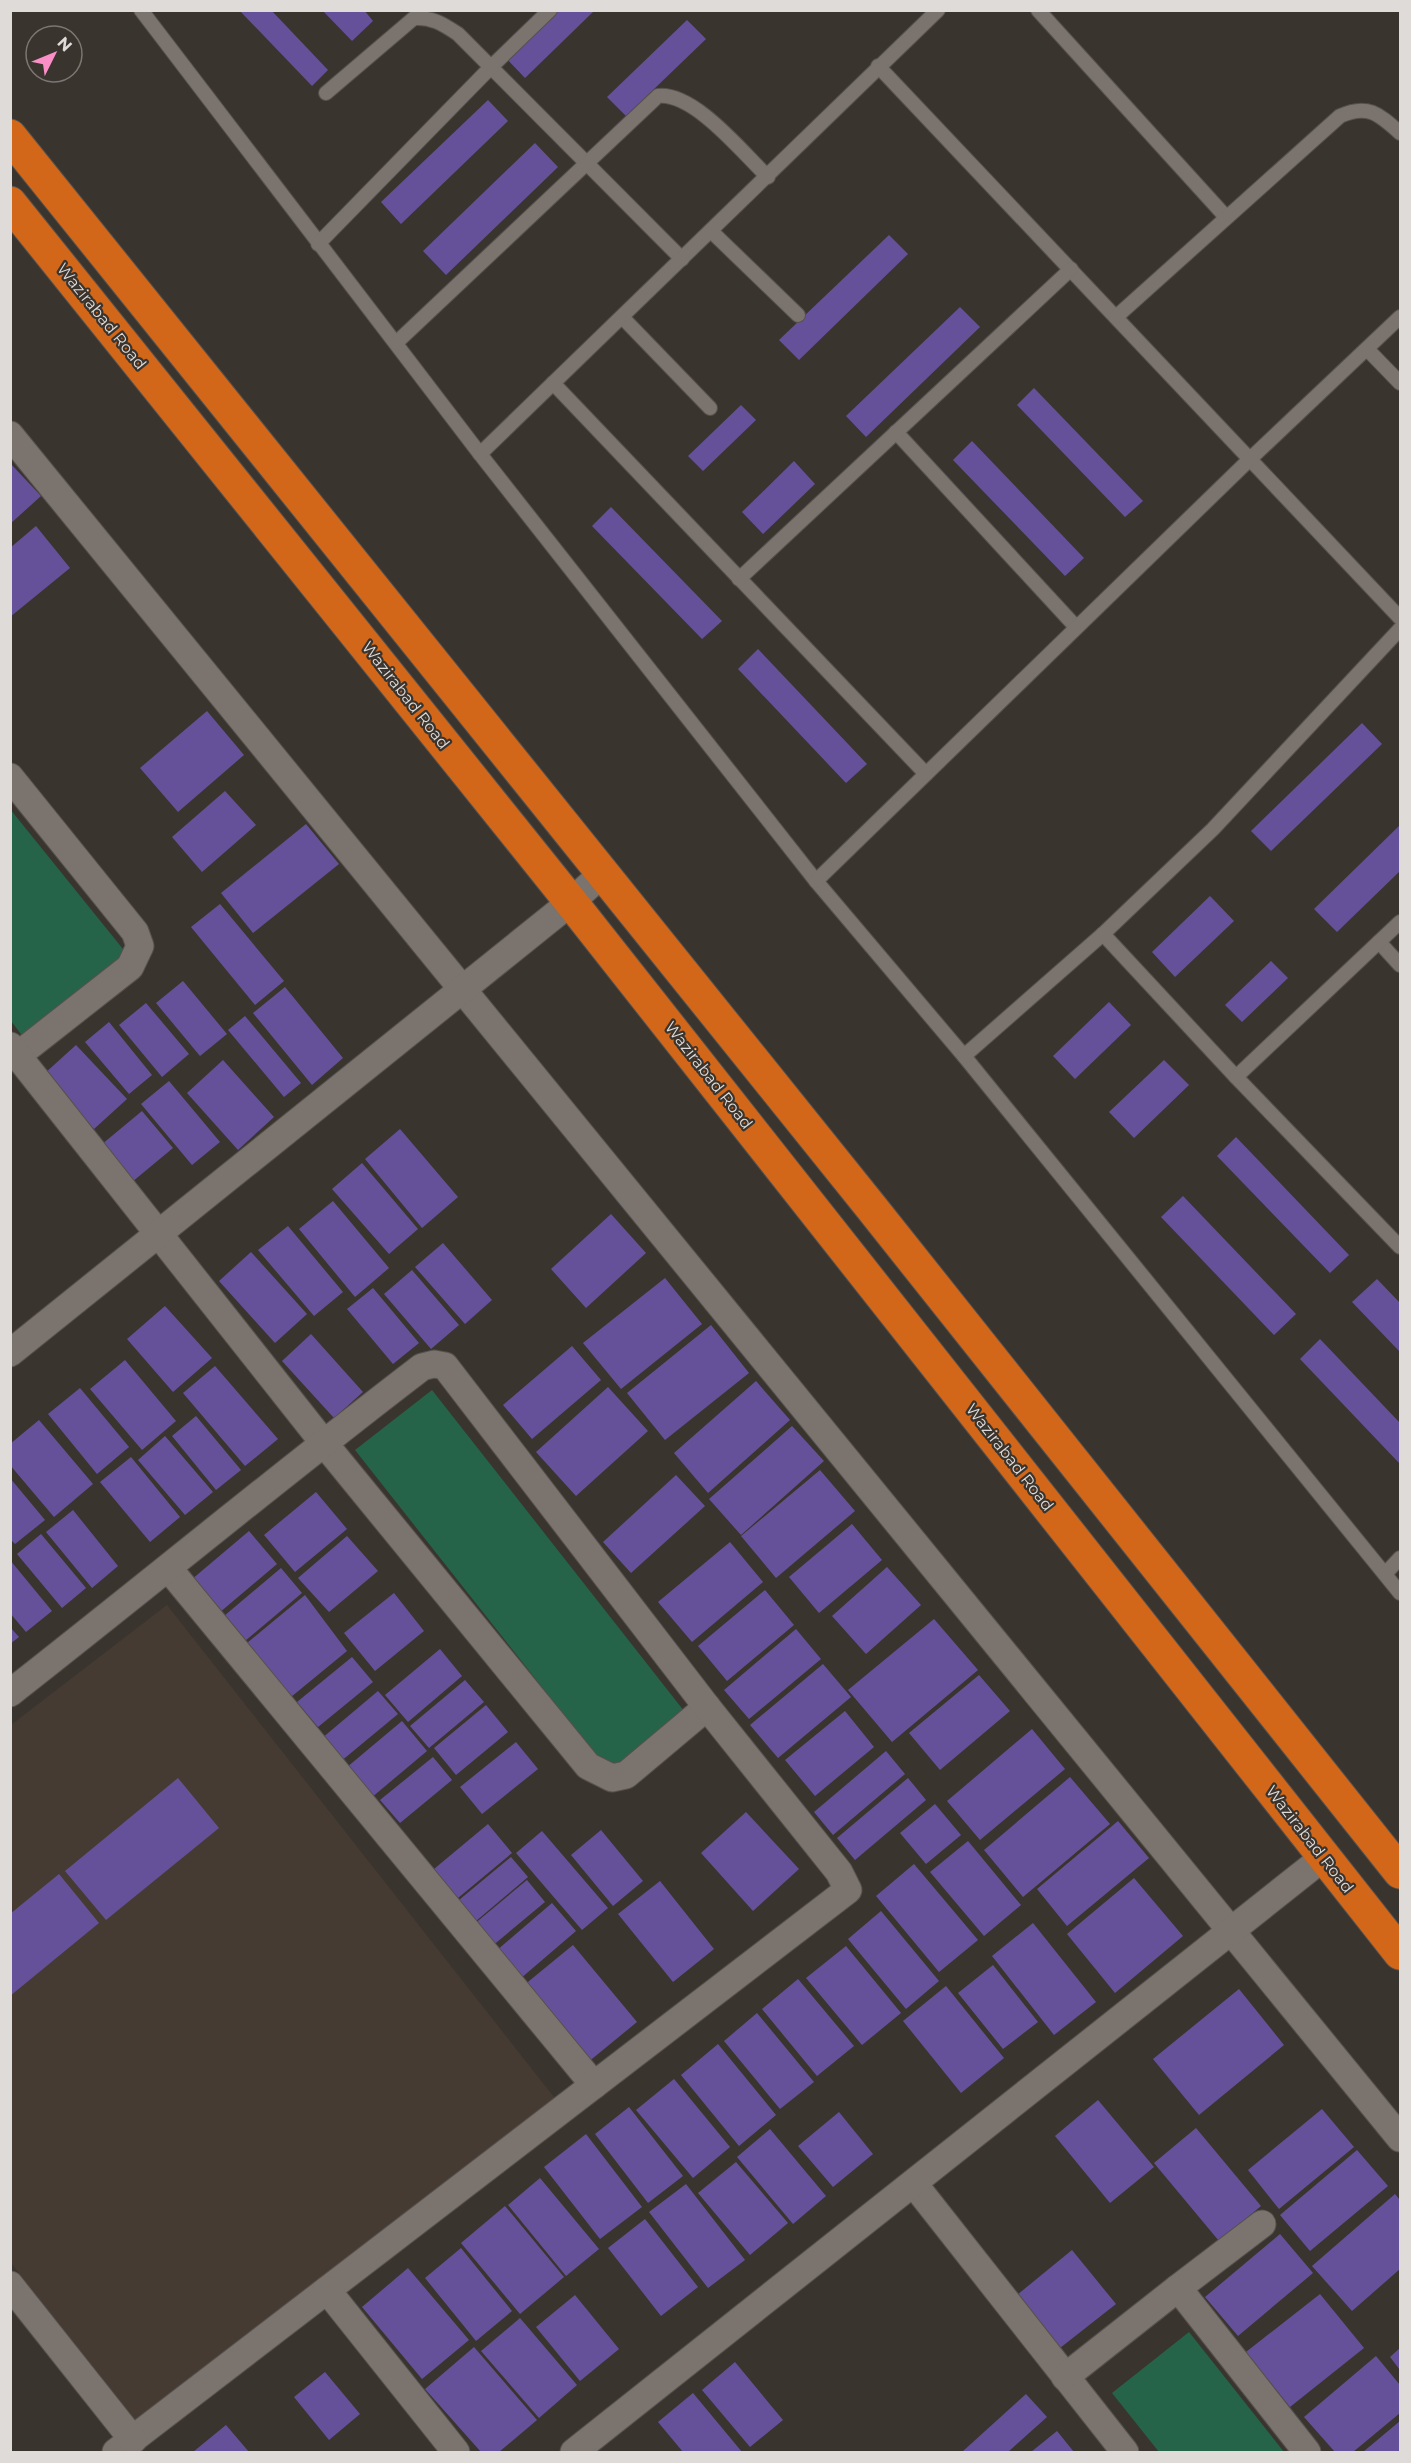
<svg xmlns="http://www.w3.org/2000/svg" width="1411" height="2463" viewBox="0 0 1411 2463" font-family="Montserrat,sans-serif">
<rect width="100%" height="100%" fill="#3a342f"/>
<path fill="#463b32" d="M167 1605 557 2101 141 2427 11 2263V1725Z"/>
<g fill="#256448">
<path d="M10 809 131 959 27 1042 11 1021Z"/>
<path d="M432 1390 688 1716 612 1776 355 1450Z"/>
<path d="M1189 2332 1284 2452H1159L1112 2393Z"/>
</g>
<g fill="#65519a">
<path d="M239 10H271L328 70 312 86Z"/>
<path d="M322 10H364L373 21 352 41Z"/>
<path d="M551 10H595L525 78 504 56Z"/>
<path d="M687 20 706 39 626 116 607 97Z"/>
<path d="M488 100 508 121 401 224 381 202Z"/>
<path d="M535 143 558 167 446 275 423 251Z"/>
<path d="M889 235 908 254 799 360 779 340Z"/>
<path d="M960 307 980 327 866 437 846 416Z"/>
<path d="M1034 388 1143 501 1125 517 1017 405Z"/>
<path d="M741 405 756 420 703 471 688 456Z"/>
<path d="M972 441 1084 558 1065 576 953 460Z"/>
<path d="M794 461 815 484 763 534 742 512Z"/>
<path d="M10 463 41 496 10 524Z"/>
<path d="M611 507 722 621 702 639 592 526Z"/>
<path d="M36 526 70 568 10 617V548Z"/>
<path d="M758 649 867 764 846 783 738 669Z"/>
<path d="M207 711 244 755 178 812 140 768Z"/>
<path d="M1362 723 1382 744 1271 851 1251 831Z"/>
<path d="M225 791 256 825 202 872 172 837Z"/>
<path d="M306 824 339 864 253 933 221 893Z"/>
<path d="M1400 825V871L1337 932 1314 909Z"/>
<path d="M1210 896 1234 921 1175 977 1152 952Z"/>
<path d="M220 904 284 981 255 1005 191 927Z"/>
<path d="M1271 961 1288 978 1242 1022 1225 1005Z"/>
<path d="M183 981 227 1034 200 1056 156 1003Z"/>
<path d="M285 987 343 1058 312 1085 253 1013Z"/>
<path d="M1109 1002 1131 1025 1075 1079 1053 1056Z"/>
<path d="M146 1003 189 1054 162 1077 119 1025Z"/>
<path d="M245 1016 301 1083 284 1097 228 1030Z"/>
<path d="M109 1022 152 1075 129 1094 85 1042Z"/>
<path d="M76 1045 127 1099 94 1129 44 1074Z"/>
<path d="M223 1060 274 1117 238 1150 187 1093Z"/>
<path d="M1164 1060 1189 1085 1134 1138 1109 1112Z"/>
<path d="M169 1081 220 1142 192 1165 141 1104Z"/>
<path d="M142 1111 173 1148 132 1182 101 1145Z"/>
<path d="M400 1129 458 1197 422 1228 365 1159Z"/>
<path d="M1236 1137 1349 1255 1330 1273 1217 1156Z"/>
<path d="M362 1163 418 1229 389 1254 332 1189Z"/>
<path d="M1183 1196 1296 1314 1274 1335 1161 1217Z"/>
<path d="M333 1201 389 1268 355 1297 299 1229Z"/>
<path d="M611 1214 646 1253 586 1308 551 1269Z"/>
<path d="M288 1226 343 1292 314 1316 258 1250Z"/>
<path d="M443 1243 492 1300 465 1324 415 1267Z"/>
<path d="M251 1252 307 1314 275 1343 219 1281Z"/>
<path d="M412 1270 459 1325 431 1349 384 1294Z"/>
<path d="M665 1278 702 1324 621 1389 583 1343Z"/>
<path d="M1377 1279 1400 1303V1352L1352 1302Z"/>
<path d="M373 1288 419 1343 393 1364 347 1309Z"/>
<path d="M165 1306 212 1358 173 1392 127 1339Z"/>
<path d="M711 1325 749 1373 665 1440 627 1393Z"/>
<path d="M311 1334 363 1392 334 1418 282 1361Z"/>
<path d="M1320 1339 1400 1423V1464L1300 1359Z"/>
<path d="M572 1346 601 1380 532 1439 503 1405Z"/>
<path d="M125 1360 176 1421 142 1450 90 1389Z"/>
<path d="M215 1366 278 1439 245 1466 183 1393Z"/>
<path d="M756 1381 790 1420 708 1493 674 1453Z"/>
<path d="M608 1387 648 1431 576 1496 536 1452Z"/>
<path d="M80 1388 129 1447 97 1474 48 1414Z"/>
<path d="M196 1416 241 1470 216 1490 172 1436Z"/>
<path d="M39 1420 93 1484 54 1517 10 1465V1444Z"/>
<path d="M792 1426 824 1461 741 1535 709 1499Z"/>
<path d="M165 1436 213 1492 185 1515 138 1460Z"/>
<path d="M131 1457 180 1517 150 1542 100 1482Z"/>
<path d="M820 1470 855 1511 776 1578 741 1536Z"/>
<path d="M676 1475 705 1506 631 1573 603 1542Z"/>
<path d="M10 1478 45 1520 15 1544 10 1539Z"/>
<path d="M316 1492 347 1529 295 1572 264 1535Z"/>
<path d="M73 1510 118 1566 92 1588 46 1532Z"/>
<path d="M852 1524 882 1560 819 1613 789 1577Z"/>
<path d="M249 1531 277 1564 219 1613 191 1580Z"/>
<path d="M41 1534 86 1588 62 1608 17 1554Z"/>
<path d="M347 1536 378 1571 329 1612 298 1578Z"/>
<path d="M730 1542 763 1582 692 1642 658 1602Z"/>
<path d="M10 1560 52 1611 26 1632 10 1613Z"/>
<path d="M887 1567 921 1605 866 1654 832 1616Z"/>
<path d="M281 1568 302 1593 245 1641 224 1616Z"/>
<path d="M765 1590 794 1625 727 1681 698 1646Z"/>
<path d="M394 1593 424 1631 375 1671 344 1633Z"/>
<path d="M305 1595 347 1651 291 1697 247 1643Z"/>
<path d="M934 1619 978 1670 892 1742 848 1690Z"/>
<path d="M10 1627 19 1637 10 1644Z"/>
<path d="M796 1629 821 1659 749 1719 724 1690Z"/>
<path d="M440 1649 462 1676 408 1722 385 1695Z"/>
<path d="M352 1657 373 1682 318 1727 297 1702Z"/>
<path d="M823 1664 851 1697 778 1758 750 1725Z"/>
<path d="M979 1675 1010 1711 940 1770 909 1733Z"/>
<path d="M465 1680 484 1702 429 1748 410 1726Z"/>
<path d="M378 1691 398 1714 340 1762 321 1739Z"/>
<path d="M486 1705 508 1732 456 1775 434 1748Z"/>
<path d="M845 1711 874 1747 815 1796 785 1760Z"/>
<path d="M402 1721 427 1751 371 1798 346 1768Z"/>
<path d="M1032 1729 1065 1769 980 1840 947 1801Z"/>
<path d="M516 1742 538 1769 482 1814 460 1787Z"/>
<path d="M886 1751 905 1774 833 1835 814 1812Z"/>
<path d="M433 1757 452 1780 400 1823 380 1800Z"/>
<path d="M1070 1777 1110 1824 1023 1897 984 1850Z"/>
<path d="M178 1778 219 1828 106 1920 65 1871Z"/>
<path d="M908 1778 926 1800 855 1860 837 1838Z"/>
<path d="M935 1804 961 1835 926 1864 900 1833Z"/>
<path d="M746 1812 799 1869 753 1911 701 1853Z"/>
<path d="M1118 1821 1149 1858 1067 1926 1037 1889Z"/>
<path d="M488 1824 512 1853 458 1898 434 1869Z"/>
<path d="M601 1830 643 1881 613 1906 571 1855Z"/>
<path d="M542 1831 608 1908 582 1930 516 1853Z"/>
<path d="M968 1841 1021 1905 984 1936 930 1872Z"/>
<path d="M511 1857 528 1877 476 1921 459 1900Z"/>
<path d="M914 1864 978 1940 939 1972 876 1896Z"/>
<path d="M59 1874 99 1923 10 1996V1914Z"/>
<path d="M1134 1878 1183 1936 1115 1993 1067 1934Z"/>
<path d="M527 1880 545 1902 491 1947 473 1925Z"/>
<path d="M660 1881 714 1949 673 1982 618 1914Z"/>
<path d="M552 1903 576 1931 520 1979 496 1951Z"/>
<path d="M881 1911 939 1981 906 2009 848 1939Z"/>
<path d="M1033 1923 1096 2002 1054 2035 992 1956Z"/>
<path d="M573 1945 637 2022 587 2063 523 1986Z"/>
<path d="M846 1946 901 2013 862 2045 806 1978Z"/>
<path d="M993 1965 1038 2022 1003 2049 958 1993Z"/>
<path d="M798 1979 854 2046 817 2076 762 2009Z"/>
<path d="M946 1986 1004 2058 961 2093 903 2021Z"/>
<path d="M1239 1989 1284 2045 1199 2115 1153 2059Z"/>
<path d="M757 2013 814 2082 780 2109 724 2041Z"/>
<path d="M718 2044 776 2115 739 2146 681 2075Z"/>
<path d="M674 2079 730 2147 693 2178 636 2110Z"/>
<path d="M1098 2100 1154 2167 1110 2203 1055 2136Z"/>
<path d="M629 2107 683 2176 648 2203 595 2134Z"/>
<path d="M1322 2109 1354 2147 1279 2209 1248 2170Z"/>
<path d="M839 2112 873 2154 833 2187 798 2146Z"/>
<path d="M1196 2128 1261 2206 1219 2241 1154 2163Z"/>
<path d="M770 2129 826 2196 793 2224 737 2157Z"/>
<path d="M586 2134 642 2207 600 2239 544 2167Z"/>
<path d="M1357 2150 1388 2186 1310 2251 1280 2215Z"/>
<path d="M736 2162 788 2223 750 2255 698 2193Z"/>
<path d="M540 2178 599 2249 566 2276 508 2205Z"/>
<path d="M686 2184 745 2260 708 2288 649 2212Z"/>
<path d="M1395 2194 1400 2200V2269L1352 2311 1312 2266Z"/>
<path d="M505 2206 564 2277 520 2314 461 2243Z"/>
<path d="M645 2219 698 2287 661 2316 608 2248Z"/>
<path d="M1280 2234 1313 2273 1238 2336 1205 2297Z"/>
<path d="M461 2248 512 2311 476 2341 425 2278Z"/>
<path d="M1072 2250 1116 2304 1060 2348 1017 2295Z"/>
<path d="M408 2268 469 2340 422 2379 362 2307Z"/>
<path d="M1320 2294 1364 2348 1290 2407 1246 2352Z"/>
<path d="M575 2295 619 2349 580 2381 536 2327Z"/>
<path d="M520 2318 577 2385 539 2418 481 2351Z"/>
<path d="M474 2347 537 2420 499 2452H481L425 2389Z"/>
<path d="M1400 2348V2370L1390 2357Z"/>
<path d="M1376 2356 1400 2385V2413L1353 2452H1335L1304 2417Z"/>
<path d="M735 2362 783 2420 750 2447 702 2390Z"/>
<path d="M325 2372 360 2414 329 2440 294 2397Z"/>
<path d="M693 2393 742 2452H683L658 2422Z"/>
<path d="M1026 2394 1047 2417 1008 2452H962Z"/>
<path d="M1400 2421V2452H1363Z"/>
<path d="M226 2425 249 2452H193Z"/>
<path d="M1057 2431 1074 2452H1031Z"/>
</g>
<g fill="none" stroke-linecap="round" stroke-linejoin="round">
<defs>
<g id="lane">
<path d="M141 10 480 454 816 881 964 1056 1400 1593"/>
<path d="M1038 10 1226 217"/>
<path d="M878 66 1400 618"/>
<path d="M326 93 414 18C432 17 443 24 458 34L682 259"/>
<path d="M711 231 798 315"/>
<path d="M318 244 491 67 550 10"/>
<path d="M622 317 710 408"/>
<path d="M1116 317 1340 116C1368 103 1380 115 1400 133"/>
<path d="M396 343 658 96C694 92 742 152 768 177"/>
<path d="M1367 349 1400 383"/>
<path d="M553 383 926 774"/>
<path d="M896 432 1076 627"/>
<path d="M480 454 938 10"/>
<path d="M739 579 1071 269"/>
<path d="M816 881 1249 460 1400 317"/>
<path d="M1103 934 1236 1077 1400 1247"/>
<path d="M1379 942 1400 965"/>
<path d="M964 1056 1103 934 1213 829 1400 629"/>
<path d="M1236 1077 1400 922"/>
<path d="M1385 1574 1400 1558"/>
</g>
<g id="street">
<path d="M10 435 1400 2138"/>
<path d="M10 777 135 932 140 946 130 967 18 1055"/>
<path d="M10 1046 323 1442 588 1766 612 1778 626 1775 707 1707"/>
<path d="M10 1353 571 902 603 873"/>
<path d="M169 1569 594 2085"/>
<path d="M10 1693C148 1585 283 1473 422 1367L434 1364 445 1366 707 1707 839 1872 848 1890 116 2452"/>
<path d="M914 2184 1125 2452"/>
<path d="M10 2285 133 2440"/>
<path d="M1178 2288 1262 2224"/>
<path d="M327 2290 456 2452"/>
<path d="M1065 2377 1178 2288 1307 2452"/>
<path d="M574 2452 1324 1857"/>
</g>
<g id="highway">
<path d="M10 136 871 1207 1400 1872"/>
<path d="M10 203 571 902 1400 1953"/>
</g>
</defs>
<use href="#lane" stroke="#56514d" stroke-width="16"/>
<use href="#street" stroke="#56514d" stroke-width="29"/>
<use href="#highway" stroke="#56514d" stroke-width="35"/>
<use href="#lane" stroke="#7a736e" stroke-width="14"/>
<use href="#street" stroke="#7a736e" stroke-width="27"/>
<use href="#highway" stroke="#d36719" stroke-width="33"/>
</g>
<g text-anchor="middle" stroke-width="4.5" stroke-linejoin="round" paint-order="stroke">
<g font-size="16" fill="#dfdbd8" stroke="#3a342f">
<text transform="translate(102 316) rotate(51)" y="6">Wazirabad Road</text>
<text transform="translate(406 695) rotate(52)" y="6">Wazirabad Road</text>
<text transform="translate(709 1075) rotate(52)" y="6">Wazirabad Road</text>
<text transform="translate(1010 1457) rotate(52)" y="6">Wazirabad Road</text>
<text transform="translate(1310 1839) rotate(52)" y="6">Wazirabad Road</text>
</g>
</g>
<rect width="1411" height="2463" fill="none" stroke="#dfdbd8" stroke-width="24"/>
<g transform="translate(54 54) rotate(47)"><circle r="28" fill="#3a342f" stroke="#7c7773" stroke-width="1.5"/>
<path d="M0-4.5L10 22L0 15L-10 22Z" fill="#fa8fc8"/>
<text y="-9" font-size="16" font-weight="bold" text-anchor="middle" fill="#dfdbd8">N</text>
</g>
</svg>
